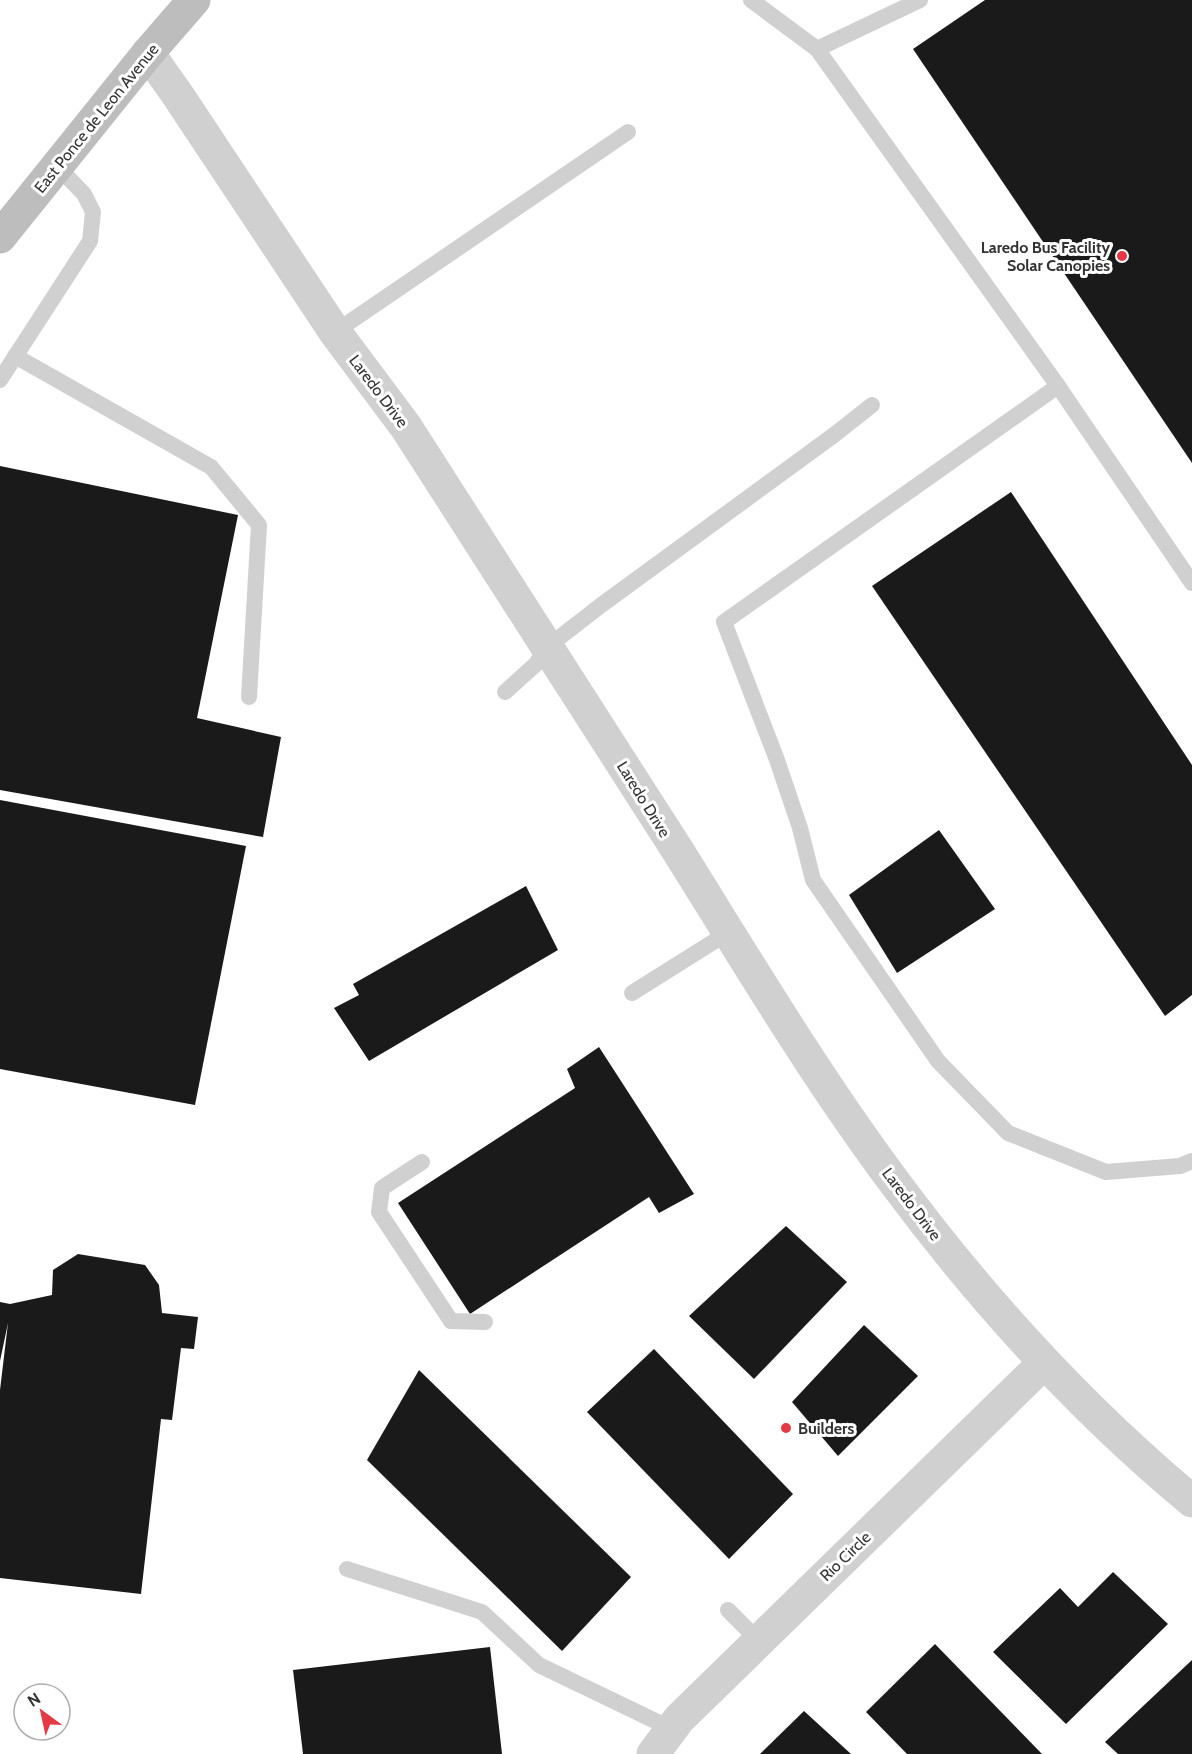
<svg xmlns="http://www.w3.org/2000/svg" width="1192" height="1754" viewBox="0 0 1192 1754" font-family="Cabin,sans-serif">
<rect width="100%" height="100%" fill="#fff"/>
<g fill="#1a1a1a">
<path d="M985 0H1192V463L913 49Z"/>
<path d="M0 466 238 515 197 718 281 737 263 837 0 790Z"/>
<path d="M1011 492 1192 765V995L1165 1016 872 586Z"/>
<path d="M0 800 246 846 195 1105 0 1069Z"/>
<path d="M939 830 995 909 897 973 849 895Z"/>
<path d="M526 886 558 950 369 1061 334 1008 359 995 353 984Z"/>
<path d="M599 1047 694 1194 659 1213 649 1197 470 1314 398 1203 575 1088 567 1069Z"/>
<path d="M786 1226 847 1282 754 1379 689 1316Z"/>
<path d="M78 1254 145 1265 159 1285 162 1313 198 1317 194 1349 181 1348 172 1420 161 1419 141 1594 0 1578V1390L8 1323 0 1361V1302L10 1304 52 1295 53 1270Z"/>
<path d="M864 1325 918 1376 838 1456 792 1402Z"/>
<path d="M654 1349 793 1494 729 1559 587 1412Z"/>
<path d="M419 1370 631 1577 562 1651 367 1460Z"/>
<path d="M1113 1572 1168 1624 1066 1724 993 1652 1060 1588 1078 1607Z"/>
<path d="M935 1644 1042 1754H907L866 1712Z"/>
<path d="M490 1647 502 1754H303L293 1670Z"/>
<path d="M1192 1660V1754H1118L1105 1742Z"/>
<path d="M804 1711 851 1754H760Z"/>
</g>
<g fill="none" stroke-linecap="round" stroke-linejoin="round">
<g stroke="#d0d0d0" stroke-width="16">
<path d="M751 0 817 49 1058 386 1192 583"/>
<path d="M817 49 920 0"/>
<path d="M335 332 628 132"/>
<path d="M15 356 211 467 259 525 249 697"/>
<path d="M0 380 90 241 93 212 84 194 57 166"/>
<path d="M1058 386 724 622 777 760 800 828 813 880 938 1061 1008 1133 1106 1172 1180 1166 1192 1161"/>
<path d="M505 692 536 664 546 648 600 606 834 435 872 405"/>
<path d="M632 993 729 932"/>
<path d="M422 1162 382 1188 379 1212 451 1321 485 1322"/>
<path d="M347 1569 482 1612 539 1665 672 1729"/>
<path d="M728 1610 759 1641"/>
</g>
<g stroke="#d0d0d0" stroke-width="33">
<path d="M148 53 177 94 335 332 406 427C496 569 588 709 678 851 748 963 816 1077 895 1183 982 1300 1080 1408 1192 1501"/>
<path d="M653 1754 679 1719 1044 1363"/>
</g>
<path stroke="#bdbdbd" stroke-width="33" d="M0 237 148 53 194 0"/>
</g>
<g fill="#e63946" stroke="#fff" stroke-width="2">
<circle cx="1122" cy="256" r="6"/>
<circle cx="786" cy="1428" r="6"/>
</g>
<g text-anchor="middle" stroke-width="6" stroke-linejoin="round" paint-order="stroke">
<g font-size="16" fill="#333" stroke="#fff">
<text transform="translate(96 118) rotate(-51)" y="6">East Ponce de Leon Avenue</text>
<text transform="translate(379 391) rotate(53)" y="6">Laredo Drive</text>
<text transform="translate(644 799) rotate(58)" y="6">Laredo Drive</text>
<text transform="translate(912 1204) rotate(53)" y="6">Laredo Drive</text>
<text transform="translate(845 1556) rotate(-44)" y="6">Rio Circle</text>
</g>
<g font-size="16" font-weight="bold" fill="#333" stroke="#fff" text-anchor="end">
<text x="1110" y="253">Laredo Bus Facility<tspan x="1110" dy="18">Solar Canopies</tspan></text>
<text x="798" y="1434" text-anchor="start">Builders</text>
</g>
</g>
<g transform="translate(42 1712) rotate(327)"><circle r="28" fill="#ffffff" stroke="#adadad" stroke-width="1.5"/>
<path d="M0-4.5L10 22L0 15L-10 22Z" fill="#e63946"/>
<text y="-9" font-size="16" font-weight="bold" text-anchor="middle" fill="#333333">N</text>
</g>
</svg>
